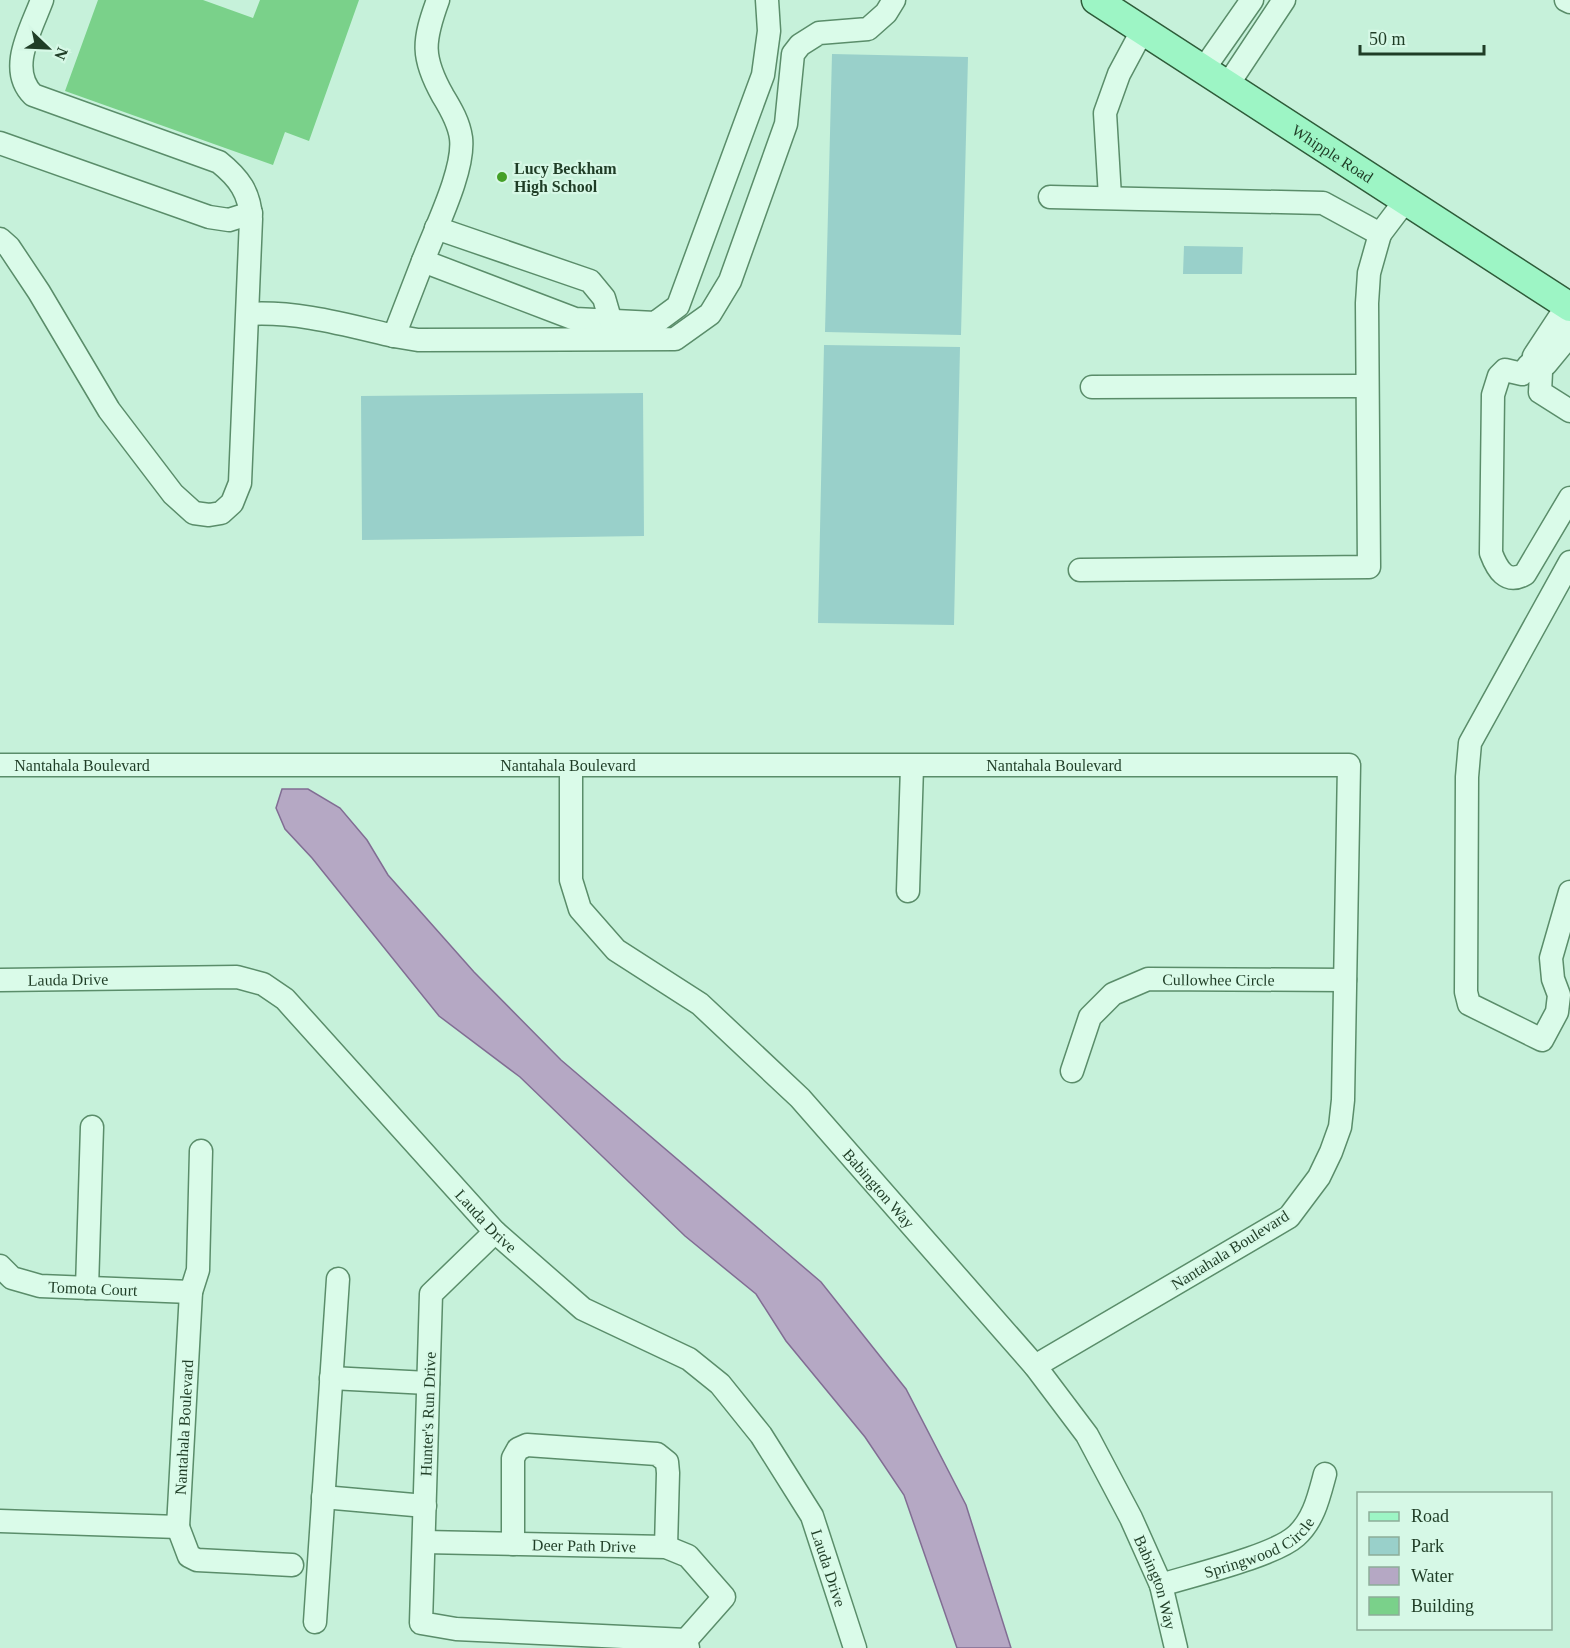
<svg xmlns="http://www.w3.org/2000/svg" width="1570" height="1648" font-family="'Times New Roman',serif">
	<style>
		.green { fill: #99d0ca }
		.water { fill: #b5a8c4; stroke: #816d93; stroke-width: 1.5 }
		.building { fill: #7ad18a }
		.lines { fill: none; stroke-linecap: round; stroke-linejoin: round }
		.minor-casing { stroke: #5a8d6a; stroke-width: 25 }
		.major-casing { stroke: #2e5b39; stroke-width: 31 }
		.minor { stroke: #dafbe9; stroke-width: 22 }
		.major { stroke: #9df5c5; stroke-width: 28 }
		.poi-dot { fill: #44a027; stroke: #d6f8e6; stroke-width: 2 }
		.labels { text-anchor: middle; dominant-baseline: central; stroke-width: 4.5; stroke-linejoin: round; paint-order: stroke }
		.street-label { font-size: 16px; fill: #1f3d26; stroke: #d6f8e6 }
		.poi-label { font-size: 16px; font-weight: bold; fill: #1f3d26; stroke: #d6f8e6; text-anchor: start }
	</style>
	<rect width="100%" height="100%" fill="#c6f1da"/>
	<path class="green" d="M832 54 968 57 961 335 825 332Z
		M1184 246 1243 247 1242 274H1183Z
		M824 345 960 347 954 625 818 623Z
		M643 393 644 536 362 540 361 396Z"/>
	<path class="water" d="M282 789H308L340 808 367 840 388 875 474 972 561 1060 821 1282 906 1389 966 1505 1011 1648H957L904 1495 865 1437 786 1341 756 1294 685 1236 520 1077 439 1016 312 858 285 829 276 808Z"/>
	<path class="building" d="M98 0H203L253 18 260 0H359L309 141 285 132 273 165 65 91Z"/>
	<g class="lines">
		<defs>
			<g id="minor">
				<path d="M438 0C423 41 421 57 443 96 451 109 459 123 461 138 465 170 435 229 423 261L575 319 655 323 678 306 763 75 769 31 767 0"/>
				<path d="M1566 0 1570 2"/>
				<path d="M1203 70 1252 0"/>
				<path d="M1227 86 1284 0"/>
				<path d="M0 143 209 217 229 220 251 213"/>
				<path d="M1050 197 1323 203 1380 234 1405 201"/>
				<path d="M1110 197 1105 113 1119 74 1142 31"/>
				<path d="M436 228 590 281 604 298 611 322"/>
				<path d="M0 239 9 247 39 292 109 410 173 494 194 513 209 515 221 513 232 503 240 483 251 219C250 193 239 178 219 162L33 95C7 69 31 30 42 0"/>
				<path d="M248 314C298 311 346 325 394 336L423 261"/>
				<path d="M1570 317 1559 318 1534 356 1537 363 1546 364 1570 335"/>
				<path d="M394 336 418 340 675 339 710 314 730 281 786 124 793 54 800 45 819 33 868 29 886 13 894 0"/>
				<path d="M1092 387 1366 386"/>
				<path d="M1570 411 1540 392 1541 372 1537 363 1529 365 1522 374 1505 370 1499 376 1493 395 1491 553C1497 569 1506 585 1525 574L1570 498"/>
				<path d="M1570 562 1470 743 1467 777 1466 992 1469 1004 1542 1040 1557 1012 1559 995 1553 979 1551 958 1570 892"/>
				<path d="M1080 570 1369 567 1367 303 1369 273 1380 234"/>
				<path id="s1" d="M0 765H1349L1343 1100 1340 1127 1331 1152 1319 1177 1289 1217 1035 1366"/>
				<path id="s2" d="M571 767V880L580 909 616 950 700 1004 800 1098 1035 1366 1087 1435 1131 1518 1161 1585 1176 1648"/>
				<path d="M908 891 912 767"/>
				<path id="s3" d="M0 980 237 977 263 984 285 999 495 1232 583 1309 689 1359 720 1384 761 1435 812 1516 855 1648"/>
				<path id="s4" d="M1072 1071 1090 1017 1113 994 1148 979 1345 980"/>
				<path d="M495 1232 431 1294 421 1623 456 1629 686 1640 688 1648"/>
				<path id="s5" d="M0 1266 12 1278 40 1286 191 1292"/>
				<path d="M87 1288 92 1127"/>
				<path d="M331 1378 428 1383"/>
				<path d="M323 1497 425 1506"/>
				<path id="s6" d="M0 1521 178 1527 191 1292 198 1270 201 1151"/>
				<path d="M178 1527 189 1556 197 1560 292 1565"/>
				<path id="s7" d="M424 1542 666 1547 688 1556 724 1597 686 1640"/>
				<path d="M513 1544V1458L518 1449 527 1445 657 1454 667 1462 668 1473 666 1547"/>
				<path id="s8" d="M1161 1585C1193 1575 1274 1556 1296 1536 1314 1520 1319 1496 1325 1474"/>
				<path d="M315 1622 338 1279"/>
			</g>
			<g id="major">
				<path id="s9" d="M1096 0 1570 307"/>
			</g>
		</defs>
		<use href="#minor" class="minor-casing"/>
		<use href="#major" class="major-casing"/>
		<use href="#minor" class="minor"/>
		<use href="#major" class="major"/>
	</g>
	<circle class="poi-dot" cx="502" cy="177" r="6"/>
	<g class="labels">
		<g class="street-label">
			<text stroke="none"><textPath href="#s9" startOffset="282">Whipple Road</textPath></text>
			<text stroke="none"><textPath href="#s1" startOffset="82">Nantahala Boulevard</textPath></text>
			<text stroke="none"><textPath href="#s1" startOffset="1054">Nantahala Boulevard</textPath></text>
			<text stroke="none"><textPath href="#s1" startOffset="568">Nantahala Boulevard</textPath></text>
			<text stroke="none"><textPath href="#s3" startOffset="68">Lauda Drive</textPath></text>
			<text stroke="none"><textPath href="#s4" startOffset="198">Cullowhee Circle</textPath></text>
			<text stroke="none"><textPath href="#s2" startOffset="555">Babington Way</textPath></text>
			<text stroke="none"><textPath href="#s3" startOffset="590">Lauda Drive</textPath></text>
			<text transform="translate(1230 1250) rotate(-32)">Nantahala Boulevard</text>
			<text stroke="none"><textPath href="#s5" startOffset="99">Tomota Court</textPath></text>
			<text transform="translate(428 1414) rotate(-88)">Hunter's Run Drive</text>
			<text stroke="none"><textPath href="#s6" startOffset="278">Nantahala Boulevard</textPath></text>
			<text stroke="none"><textPath href="#s8" startOffset="106">Springwood Circle</textPath></text>
			<text stroke="none"><textPath href="#s7" startOffset="160">Deer Path Drive</textPath></text>
			<text stroke="none"><textPath href="#s3" startOffset="1094">Lauda Drive</textPath></text>
			<text stroke="none"><textPath href="#s2" startOffset="1041">Babington Way</textPath></text>
		</g>
		<g class="poi-label">
			<text x="514" y="168">Lucy Beckham<tspan x="514" dy="18">High School</tspan></text>
		</g>
	</g>
	<rect x="1357" y="1492" width="195" height="138" fill="#d6f8e6" stroke="#8dad99" stroke-width="1.5"/>
	<rect x="1369" y="1512" width="30" height="9" fill="#9df5c5" stroke="#8dad99" stroke-width="1.5"/>
	<text x="1411" y="1522" font-size="18" fill="#1f3d26">Road</text>
	<rect x="1369" y="1537" width="30" height="18" fill="#99d0ca" stroke="#8dad99" stroke-width="1.5"/>
	<text x="1411" y="1552" font-size="18" fill="#1f3d26">Park</text>
	<rect x="1369" y="1567" width="30" height="18" fill="#b5a8c4" stroke="#8dad99" stroke-width="1.5"/>
	<text x="1411" y="1582" font-size="18" fill="#1f3d26">Water</text>
	<rect x="1369" y="1597" width="30" height="18" fill="#7ad18a" stroke="#8dad99" stroke-width="1.5"/>
	<text x="1411" y="1612" font-size="18" fill="#1f3d26">Building</text>
	<g transform="translate(48 48) rotate(113)" stroke="#d6f8e6" stroke-width="4.5" paint-order="stroke">
	<path d="M0-4.5L10 22L0 15L-10 22Z" fill="#1f3d26"/>
	<text y="-9" font-size="16" font-weight="bold" text-anchor="middle" fill="#1f3d26">N</text>
	</g>
	<path d="M1360 45v9h124v-9" fill="none" stroke="#1f3d26" stroke-width="3"/>
	<text x="1369" y="45" font-size="18" fill="#1f3d26" stroke="#d6f8e6" stroke-width="4.5" paint-order="stroke">50 m</text>
</svg>
